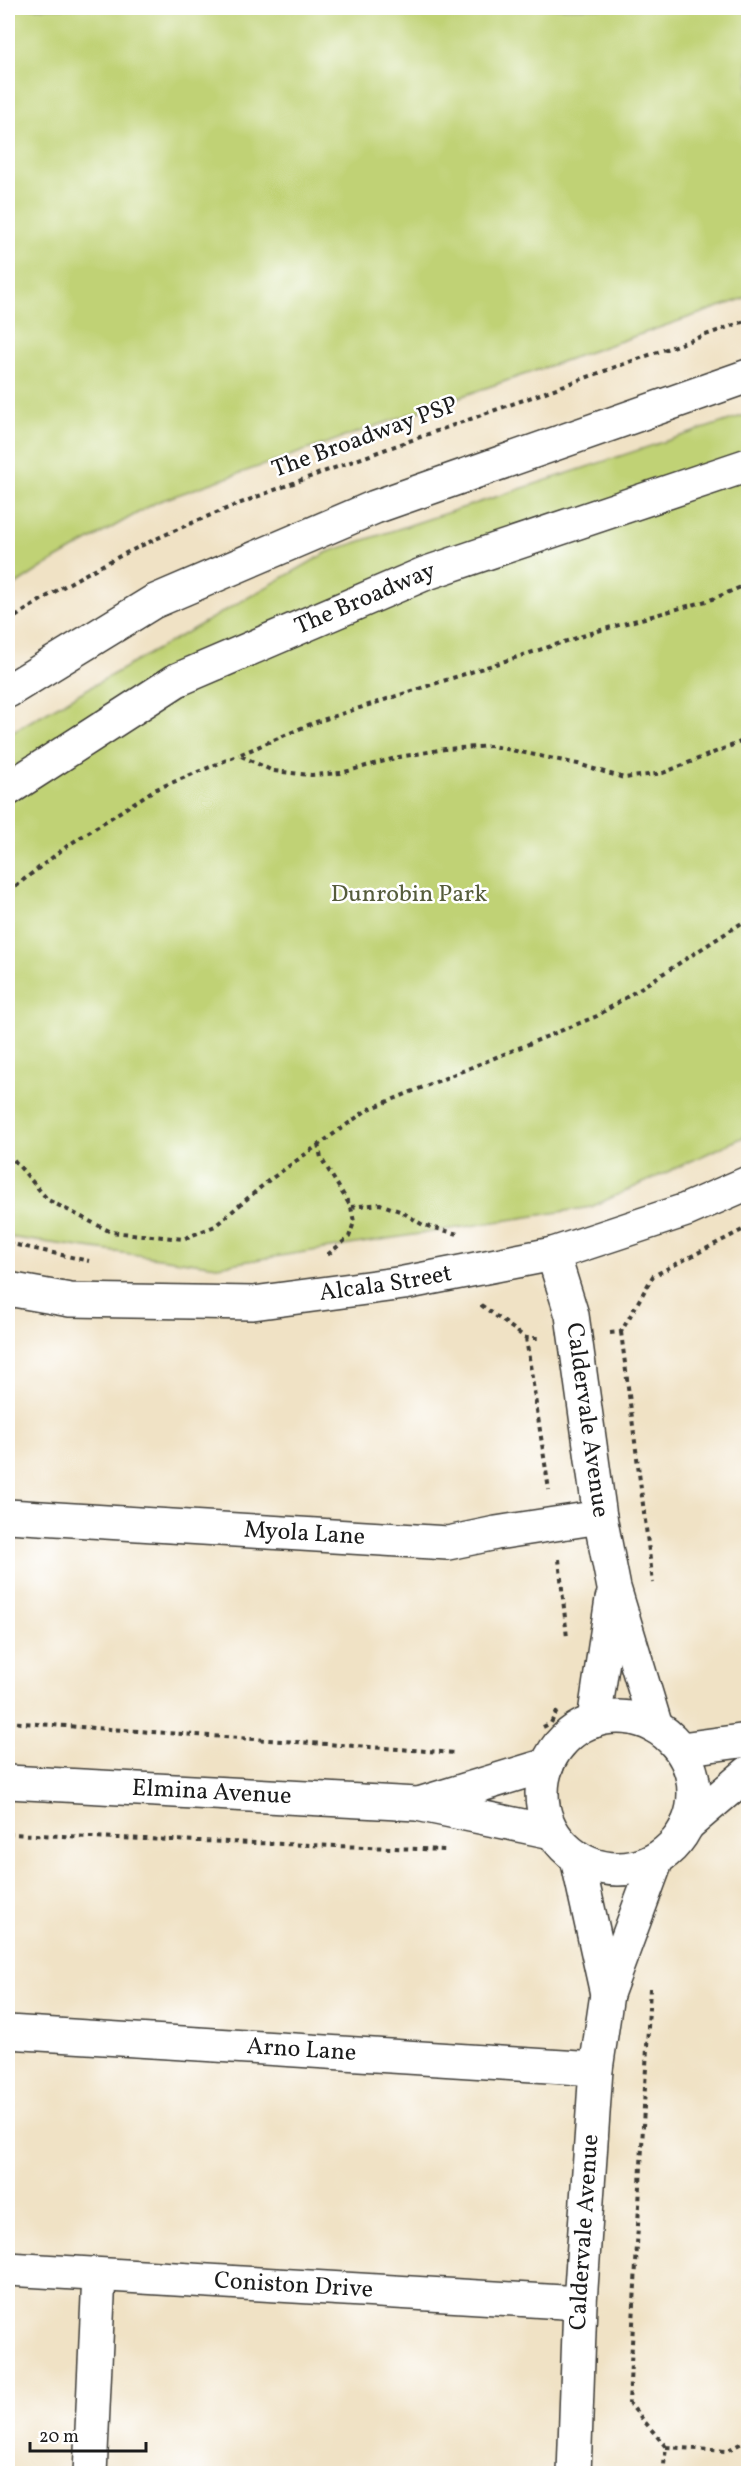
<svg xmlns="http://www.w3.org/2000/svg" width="756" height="2481" font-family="Vollkorn,serif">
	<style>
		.green { fill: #c0d275; stroke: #6e7748; stroke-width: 1.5 }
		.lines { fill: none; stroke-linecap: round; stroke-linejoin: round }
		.minor-casing { stroke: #3c3a35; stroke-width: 36 }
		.major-casing { stroke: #3c3a35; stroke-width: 36 }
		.path { stroke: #3c3a35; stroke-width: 4; stroke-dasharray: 4.5 4.5; stroke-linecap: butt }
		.minor { stroke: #fff; stroke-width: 33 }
		.major { stroke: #fff; stroke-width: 33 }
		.labels { text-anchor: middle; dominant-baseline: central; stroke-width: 5; stroke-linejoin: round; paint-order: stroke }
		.street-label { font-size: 24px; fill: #1c1c1c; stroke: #fff }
		.park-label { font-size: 24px; fill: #555c3b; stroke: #fff }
	</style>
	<rect width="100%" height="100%" fill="#fff"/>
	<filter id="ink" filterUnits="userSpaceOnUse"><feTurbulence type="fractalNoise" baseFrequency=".0167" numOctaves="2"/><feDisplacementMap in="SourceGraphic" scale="12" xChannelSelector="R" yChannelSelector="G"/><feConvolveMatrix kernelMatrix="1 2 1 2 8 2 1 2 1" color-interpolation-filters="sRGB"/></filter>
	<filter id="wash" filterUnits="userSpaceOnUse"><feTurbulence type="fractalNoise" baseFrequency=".008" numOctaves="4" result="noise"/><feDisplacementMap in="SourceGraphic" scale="24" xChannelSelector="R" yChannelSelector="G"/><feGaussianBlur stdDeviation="1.35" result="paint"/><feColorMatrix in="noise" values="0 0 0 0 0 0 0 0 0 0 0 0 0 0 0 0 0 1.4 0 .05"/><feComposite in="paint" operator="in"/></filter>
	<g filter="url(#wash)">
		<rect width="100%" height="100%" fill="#f0e2c5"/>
		<path class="green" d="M8 8H748V297L157 502 46 565 8 590Z
			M748 414V1135L591 1207 217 1266 8 1237V734L328 552Z"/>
	</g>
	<g filter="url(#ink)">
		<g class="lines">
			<defs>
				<g id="minor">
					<path id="s1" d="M553 1254 572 1315 600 1517 614 1588 656 1727"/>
					<path id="s2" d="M8 1289 70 1300 253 1303 404 1283 553 1254 686 1210 748 1183"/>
					<path id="s3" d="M8 1516 448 1543 496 1533 600 1517"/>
					<circle cx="618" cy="1793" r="76"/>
					<path d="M594 1721 612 1599"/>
					<path d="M681 1749 748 1740"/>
					<path id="s4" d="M8 1782 417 1804 552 1832"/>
					<path d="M422 1803 547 1765"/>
					<path d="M687 1825 748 1773"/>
					<path d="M577 1858 607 1994"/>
					<path id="s5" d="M8 2032 596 2069"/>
					<path id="s6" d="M8 2269 580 2303"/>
					<path d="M90 2474 99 2275"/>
					<path id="s7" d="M574 2474 580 2303 596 2069 607 1994 657 1859"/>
				</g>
				<g id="major">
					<path d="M8 691 153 602 375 507 748 376"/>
					<path id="s8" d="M8 789 177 680 424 574 748 465"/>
				</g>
			</defs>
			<use href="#minor" class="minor-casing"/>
			<use href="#major" class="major-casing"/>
			<path class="path" d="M748 584 710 600 601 630 313 723 239 755 273 771 311 775 341 773 399 757 445 749 492 746 578 764 624 778 663 773 748 739
				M8 622C121 543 252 498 381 451 504 407 626 363 748 320
				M8 892 67 846 154 790 239 755
				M318 1144 321 1158 351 1207 354 1222 349 1237 326 1256
				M8 1153 48 1200 111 1232 183 1239 215 1226 268 1181 367 1110 597 1016 748 919
				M351 1207 380 1204 402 1212 423 1225 458 1234
				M8 1243 89 1261
				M481 1305 526 1338H540
				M621 1332 653 1583
				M610 1333 621 1332 653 1276 748 1227
				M526 1338 549 1490
				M559 1559 567 1638
				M8 1722 456 1753
				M543 1727 551 1723 557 1711
				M8 1834 447 1850
				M650 1988 629 2403 666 2447 663 2474
				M666 2447 726 2451 748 2440"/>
			<use href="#minor" class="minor"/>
			<use href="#major" class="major"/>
		</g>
	</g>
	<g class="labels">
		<g class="street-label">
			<text transform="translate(365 438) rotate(-20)">The Broadway PSP</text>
			<text stroke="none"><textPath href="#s8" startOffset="406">The Broadway</textPath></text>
			<text stroke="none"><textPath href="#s2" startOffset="380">Alcala Street</textPath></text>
			<text stroke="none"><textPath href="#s1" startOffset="170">Caldervale Avenue</textPath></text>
			<text stroke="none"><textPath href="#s3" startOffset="297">Myola Lane</textPath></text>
			<text stroke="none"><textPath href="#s4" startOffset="204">Elmina Avenue</textPath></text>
			<text stroke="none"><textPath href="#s5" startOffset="294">Arno Lane</textPath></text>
			<text stroke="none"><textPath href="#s7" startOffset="242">Caldervale Avenue</textPath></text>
			<text stroke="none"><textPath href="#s6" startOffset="286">Coniston Drive</textPath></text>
		</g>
		<g class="park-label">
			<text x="409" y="895">Dunrobin Park</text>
		</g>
	</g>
	<rect width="756" height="2481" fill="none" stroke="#fff" stroke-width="30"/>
	<path d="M30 2442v9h116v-9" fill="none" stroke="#1c1c1c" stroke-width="3"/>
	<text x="39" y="2442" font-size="18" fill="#1c1c1c" stroke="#ffffff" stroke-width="4.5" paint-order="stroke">20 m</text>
</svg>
